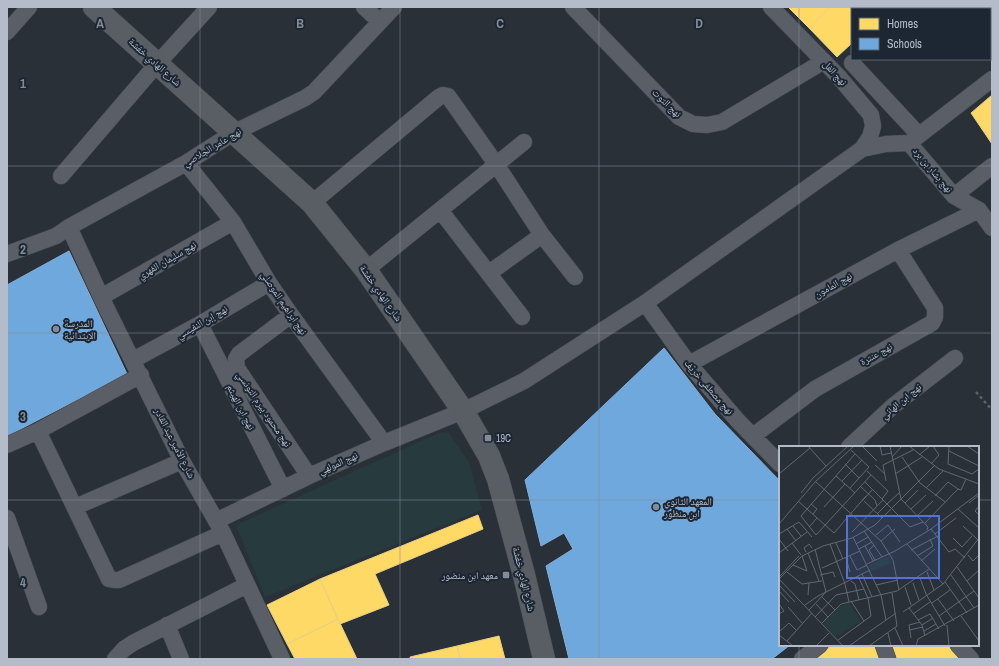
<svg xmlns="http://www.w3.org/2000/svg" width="999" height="666" font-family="'Archivo Narrow','Noto Naskh Arabic',sans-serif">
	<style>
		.park { fill: #273a3e }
		.homes { fill: #ffd966; stroke: #e8d084 }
		.schools { fill: #6fa8dc; stroke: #84aed6 }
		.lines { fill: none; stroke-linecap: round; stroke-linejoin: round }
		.street-casing { stroke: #484c53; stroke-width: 17 }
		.secondary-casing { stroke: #484c53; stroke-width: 23 }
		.path { stroke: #5d636a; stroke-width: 2.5; stroke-dasharray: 3 3; stroke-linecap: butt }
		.street { stroke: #5a5e66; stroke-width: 16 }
		.secondary { stroke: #595d64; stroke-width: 22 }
		.grid { fill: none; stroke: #848b96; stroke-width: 1; stroke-opacity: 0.55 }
		.poi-dot { fill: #848b96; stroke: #1d2633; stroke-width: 1.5 }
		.labels { text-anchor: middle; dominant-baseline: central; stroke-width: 4; stroke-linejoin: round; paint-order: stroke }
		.street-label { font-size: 10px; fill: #b4bcc9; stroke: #1d2633 }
		.poi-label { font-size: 10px; fill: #b4bcc9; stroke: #1d2633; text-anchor: start }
		.inset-road { fill: none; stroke: #616872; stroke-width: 1 }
		.view { fill: #5274d3; fill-opacity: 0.15; stroke: #5274d3; stroke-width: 2 }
		.inset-edge { fill: none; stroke: #b4bcc9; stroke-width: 2 }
		.grid-label { font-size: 13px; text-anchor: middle; font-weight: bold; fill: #848b96; stroke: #1d2633; stroke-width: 4; stroke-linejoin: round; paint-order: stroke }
	</style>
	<rect width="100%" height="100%" fill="#2a3038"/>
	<path class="park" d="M441 432 449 433 469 462 482 510 265 597 236 525Z"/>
	<path class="homes" d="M788 7H830L809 28Z
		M830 7H864L866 9H852V43L837 57 809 28Z
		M864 7H889L887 9H866Z
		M992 95V144L971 113Z
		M478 515 483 529 375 574 389 605 340 624 320 579Z
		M320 579 338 619 287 644 267 605Z
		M338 619 357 659H295L287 644Z
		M499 636 505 659H460L457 646Z
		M832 645H877L882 659H814Z
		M891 645H949L962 659H896Z
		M457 646 460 659H410V657Z"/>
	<path class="schools" d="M69 251 127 374 7 436V285Z
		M664 348 715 414 780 481V645H790L772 659H569L546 566 573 549 564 533 541 546 525 480Z"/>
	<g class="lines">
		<defs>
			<path id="street" d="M364 7 380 22
				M573 7 679 117 693 124 707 125 722 122 824 61
				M771 7 839 77 871 115 873 126 870 137 862 149
				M908 9 910 7
				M7 32 29 7
				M852 63 919 135
				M909 143 954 196 979 210 992 228
				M186 163 233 222 269 283 291 315 384 443
				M61 176 157 64 209 7
				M954 196 992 166
				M312 203 439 97 443 95 448 96 496 164 542 235 575 277
				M440 210 522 317
				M69 227 101 297 182 461 223 533 282 659
				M7 254 56 236 69 227 186 163 233 133 305 98 314 92 394 7
				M366 270 524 142
				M489 273 542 235
				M101 297 233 222
				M645 303 689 364 738 421 780 464
				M291 315 239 354 236 359 237 368 309 476
				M200 324 283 489
				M133 360 200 324 269 283
				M689 364 898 250 979 210
				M38 431 109 579 114 580H119L223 533
				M753 436 815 389 932 323 935 317V308L898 250
				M7 445 38 431 141 375
				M849 447 893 406 955 358
				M75 507 182 461
				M7 518 39 607
				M216 521 309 476 384 443 463 411 524 381 645 303 862 149 886 144 909 143 992 79
				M167 625 181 659
				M883 645 888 659
				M958 645 971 659
				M115 659 124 649 133 643 247 585
				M802 659 820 645"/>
			<path id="secondary" d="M94 7 312 203 366 270 463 411 489 456 498 479 524 575 544 659"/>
		</defs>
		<use href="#street" class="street-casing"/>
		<use href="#secondary" class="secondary-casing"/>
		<path class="path" d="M976 392 992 410"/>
		<use href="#street" class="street"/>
		<use href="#secondary" class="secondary"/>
	</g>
	<path class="grid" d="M200 7V659M400 7V659M599 7V659M799 7V447M7 166H992M7 333H992M7 500H780M978 500H992M799 645V659"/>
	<g class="poi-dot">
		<circle cx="56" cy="329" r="4"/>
		<rect x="484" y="434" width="8" height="8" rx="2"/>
		<circle cx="656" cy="507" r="4"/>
		<rect x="502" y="571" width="8" height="8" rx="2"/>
	</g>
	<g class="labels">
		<g class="street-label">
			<text transform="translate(155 62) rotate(42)">شارع الهادي خفشة</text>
			<text transform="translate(835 73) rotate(48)">نهج الفل</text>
			<text transform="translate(667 103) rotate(44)">نهج التوت</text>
			<text transform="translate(212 147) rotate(-31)">نهج عامر الجلاصي</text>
			<text transform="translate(933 170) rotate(50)">نهج بشار بن برد</text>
			<text transform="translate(167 260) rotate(-30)">نهج سليمان الفهري</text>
			<text transform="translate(833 285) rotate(-29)">نهج المامون</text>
			<text transform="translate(381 293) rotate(55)">شارع الهادي خفشة</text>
			<text transform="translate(284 303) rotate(56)">نهج ابراهيم الموصلي</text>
			<text transform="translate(202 322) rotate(-30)">نهج إبن النفيسي</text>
			<text transform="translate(876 354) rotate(-29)">نهج عنترة</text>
			<text transform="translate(709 387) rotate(49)">نهج مصطفى خريّف</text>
			<text transform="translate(901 401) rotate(-40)">نهج ابن الهاني</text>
			<text transform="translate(241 407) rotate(63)">نهج ابن الهيثم</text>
			<text transform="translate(264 409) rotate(56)">نهج محمود بيرم التونسي</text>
			<text transform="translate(175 443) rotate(63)">شارع الأمير عبد القادر</text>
			<text transform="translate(338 463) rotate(-24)">نهج المولهي</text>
			<text transform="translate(524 579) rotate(76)">شارع الهادي خفشة</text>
		</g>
		<g class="poi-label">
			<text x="64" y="323">المدرسة<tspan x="64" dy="12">الإبتدائية</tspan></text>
			<text x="496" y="438">19C</text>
			<text x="664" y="501">المعهد الثانوي<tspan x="664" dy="12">ابن منظور</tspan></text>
			<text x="498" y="575" text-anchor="end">معهد ابن منضور</text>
		</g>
	</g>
	<g transform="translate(779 446)">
		<rect width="200" height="200" fill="#2a3038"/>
		<path d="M70 157 82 175 57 191 45 179V176L61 160Z" fill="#273a3e"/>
		<path d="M109 110 112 117 92 125 90 119Z" fill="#273a3e"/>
		<path class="inset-road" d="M29 0 47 20M83 0 98 15M101 0 103 9 112 7M111 0 122 53 149 81 148 84M130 0 160 23 200 38M188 0 200 8M170 5 200 20M76 8 22 70 37 89 92 29M140 9 151 0M113 11 123 0M123 11 141 37 166 56M66 18 80 32M152 18 160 9 154 0M169 18 193 28 200 23M169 18 170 0M96 19 106 28M88 25 109 45 103 53M0 28 31 2M116 28 143 11M57 30 76 47M63 35 83 14M107 35 104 19 134 4M37 36 102 95 114 114 120 144M86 36 131 81 144 76M81 40 96 54 98 60M71 42 90 21 72 4M147 42 164 25M22 47 34 32 69 0M156 50 169 36 179 43M19 55 55 87 87 50M83 55 93 44M85 55 103 72M126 57 139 44M190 57 200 49M32 58 38 63 34 68M108 58 120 47M200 60 196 65 200 69M45 61 66 38M132 63 147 49M179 63 200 82M98 68 108 58M138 70 154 55M146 77 179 43 182 44 187 33M0 78 37 35 75 0M14 80 22 90M184 80 199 94M30 81 38 72M8 83 17 95M152 83 170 106 176 103 186 112M85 85 103 111M73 86 104 54M0 88 20 76 33 91M156 88 177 72M97 89 109 79 121 96M74 91 102 149 107 174M174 92 183 101 193 90M0 93 9 105M102 95 116 83M13 97 22 109M57 97 64 113M51 98 66 138 70 156M77 98 89 91M128 98 164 138M95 99 90 104 96 114M86 100 94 115M80 103 93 96M132 104 159 90M27 106 25 102 30 98 33 102M0 107 28 86M29 107 40 135M189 109 194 115 200 109M71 110 78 124 88 119M138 110 154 100 151 93M67 112 71 126M142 115 156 103M88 118 116 105 152 83 200 47M14 119 28 125 23 110M178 121 200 152M43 122 81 105M8 126 23 138 43 135M148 126 155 144M83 128 93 151M41 129 54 126 56 131M172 129 195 162M79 130 89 152M0 131 20 110M141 132 147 148 166 180M0 133 23 110 44 100 73 92 96 79 155 20M0 133 64 200M72 135 76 138 80 154M188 135 200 124M166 136 188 167M134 137 140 154M0 139 16 156M97 139 119 134M126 141 132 159M0 145 10 156M29 149 30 137M43 151 56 164M159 153 175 175M72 155 85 175M153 157 171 144M0 158 5 165 0 168M37 158 49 171M26 159 39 150 91 124M9 161 23 177M130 162 143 179 146 190M30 164 47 146 36 103M124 166 164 138 200 92M134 168 151 156M160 170 195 145M182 170 200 195M36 171 57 149 85 143M139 174 151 168 160 183M42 178 62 158 118 145 150 123M143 179 154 172M168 179 170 200M116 182 124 200M130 184 144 181M145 185 157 178M0 186 10 177 17 184M109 187 112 200M0 189 14 200M132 192 130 179 141 176M59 194 92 170 89 152M8 195 33 167M37 200 50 187M70 200 117 167M90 200 118 180 113 147M137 200 139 193 200 159"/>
		<path class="view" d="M68 70H160V132H68Z"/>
		<rect width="200" height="200" class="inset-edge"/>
	</g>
	<g class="grid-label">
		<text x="100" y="28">A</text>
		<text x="300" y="28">B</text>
		<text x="500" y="28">C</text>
		<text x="699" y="28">D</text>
		<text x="23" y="88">1</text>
		<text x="23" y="254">2</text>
		<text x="23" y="421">3</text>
		<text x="23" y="587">4</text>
	</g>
	<rect width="999" height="666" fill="none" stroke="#b4bcc9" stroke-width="16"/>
	<rect x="851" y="8" width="140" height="52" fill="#1d2633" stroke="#59626f"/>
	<rect x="859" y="18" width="20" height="12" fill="#ffd966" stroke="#59626f"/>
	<text x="887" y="28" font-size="12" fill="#b4bcc9">Homes</text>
	<rect x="859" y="38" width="20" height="12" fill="#6fa8dc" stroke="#59626f"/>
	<text x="887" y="48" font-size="12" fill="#b4bcc9">Schools</text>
</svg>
